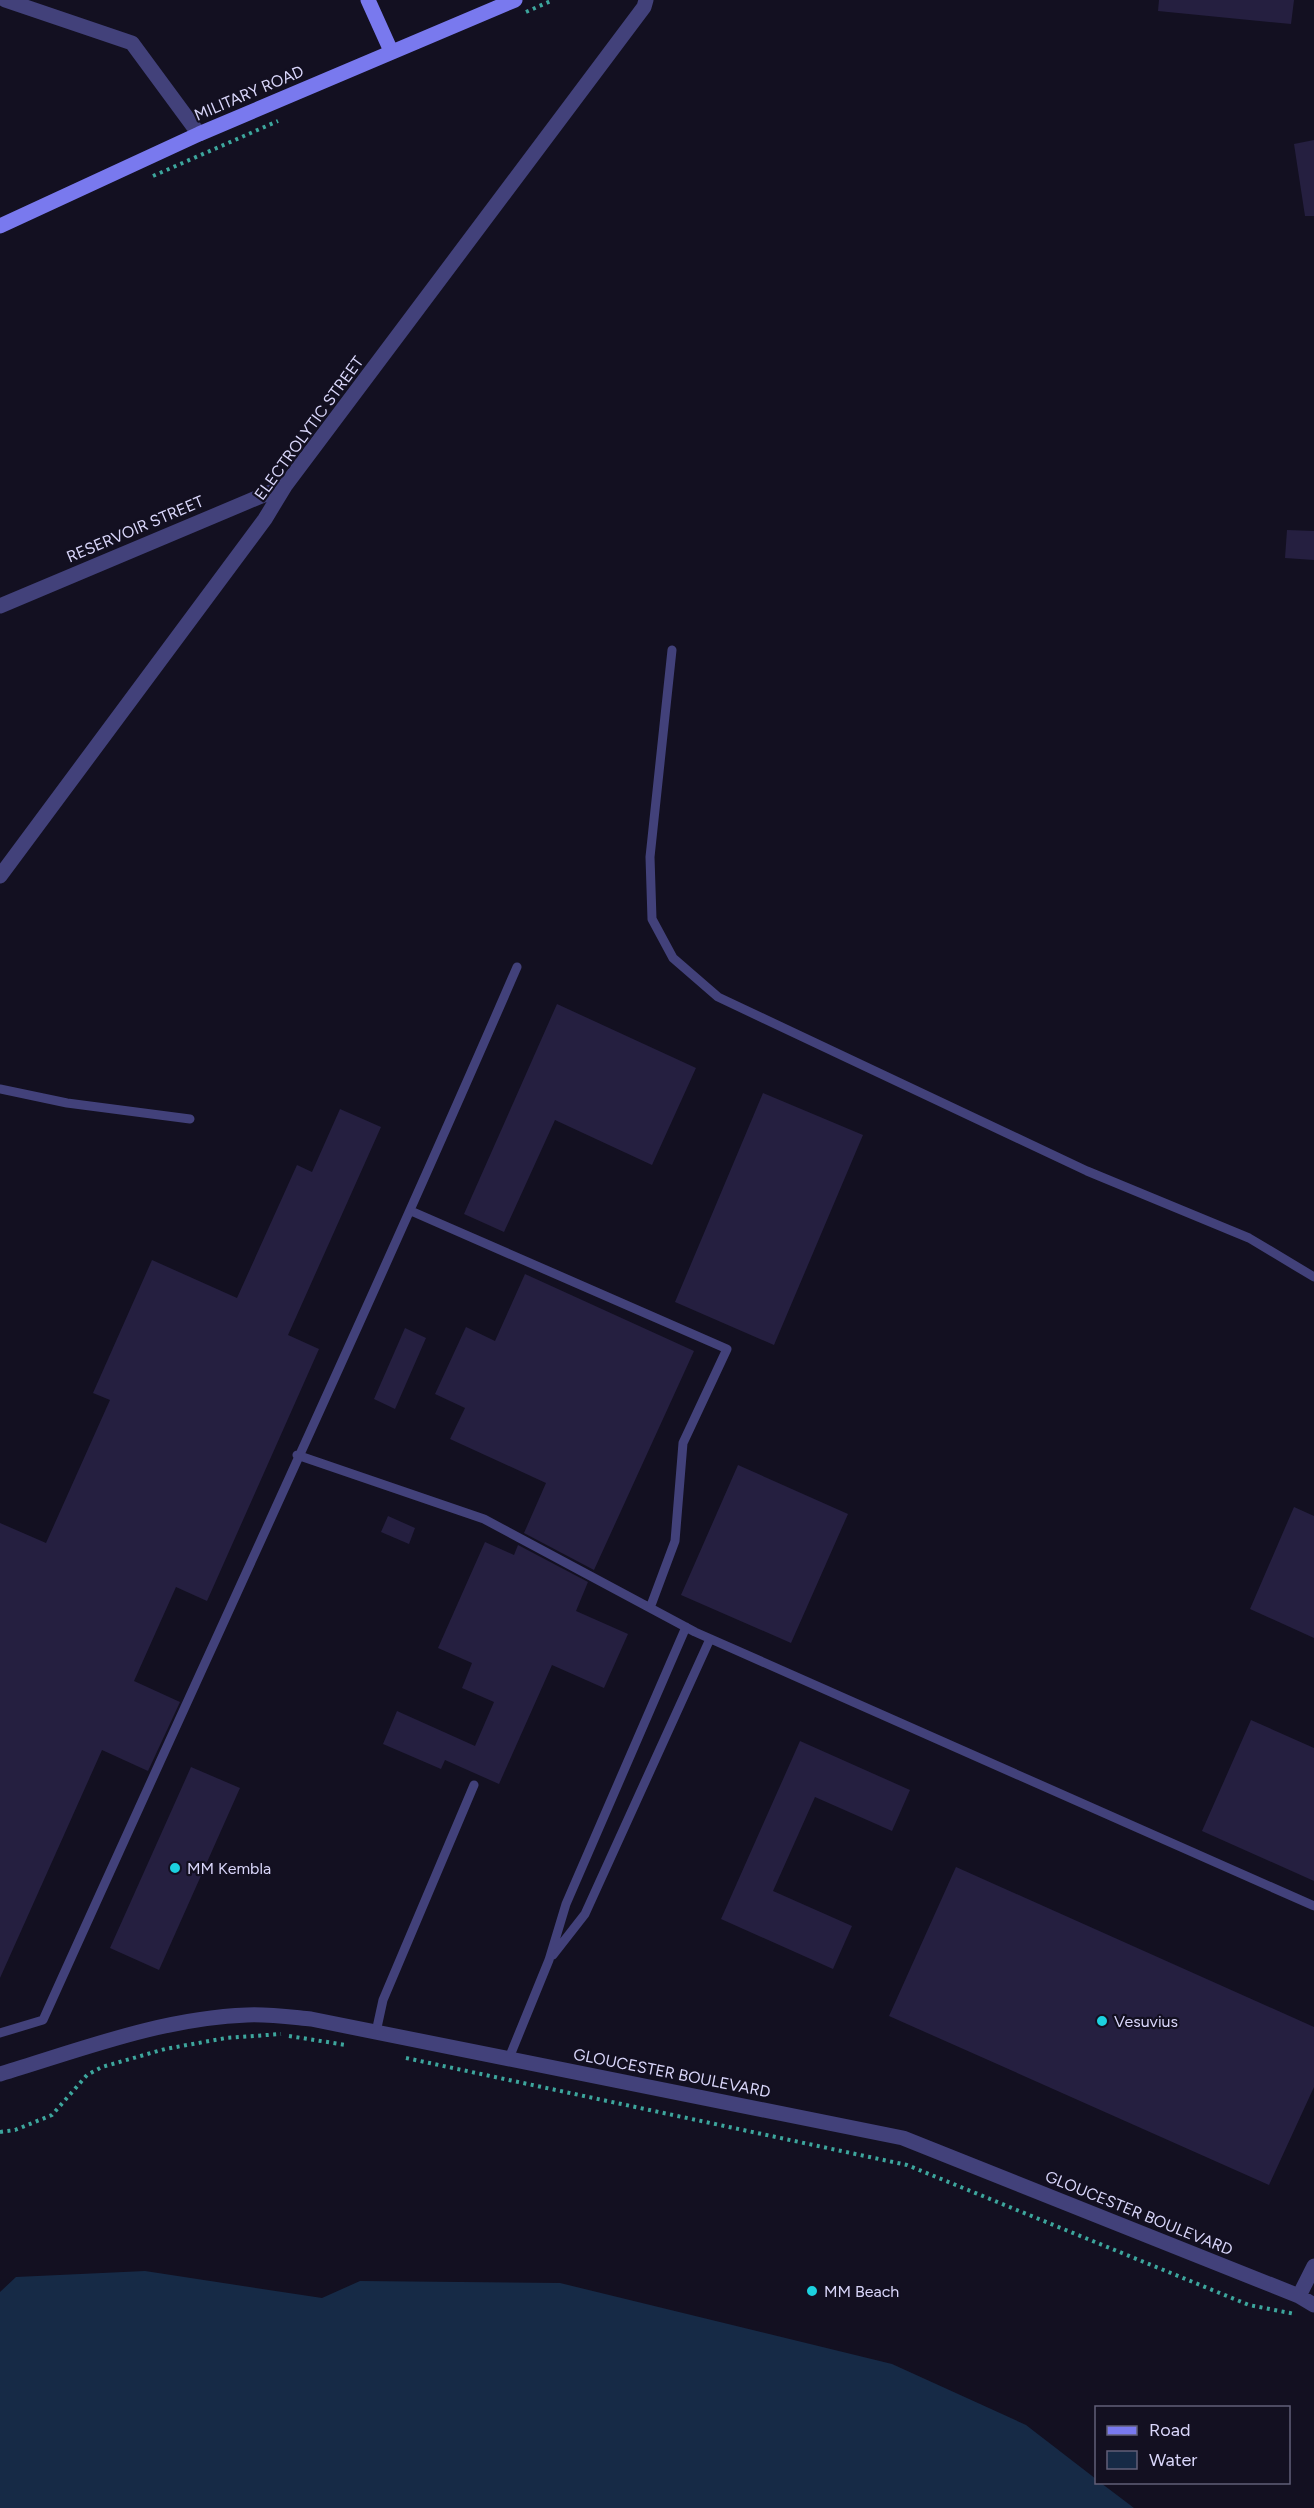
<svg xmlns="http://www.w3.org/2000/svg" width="1314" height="2508" font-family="Figtree,sans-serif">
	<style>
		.water { fill: #162a46 }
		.building { fill: #251f40 }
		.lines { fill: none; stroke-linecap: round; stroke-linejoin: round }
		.path { stroke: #3da69d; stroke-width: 4; stroke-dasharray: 3 4.5; stroke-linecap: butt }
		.service { stroke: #42417a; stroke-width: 9 }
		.minor { stroke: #42417a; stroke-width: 15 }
		.secondary { stroke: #7979ee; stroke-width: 15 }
		.poi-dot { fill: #1cd1df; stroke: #131021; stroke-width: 2 }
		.labels { text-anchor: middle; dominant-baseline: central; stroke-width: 4.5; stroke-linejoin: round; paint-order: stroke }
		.street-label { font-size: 16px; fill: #d9d6fa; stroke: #131021 }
		.poi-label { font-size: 16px; fill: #d9d6fa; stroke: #131021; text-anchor: start }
	</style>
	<rect width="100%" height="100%" fill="#131021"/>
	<path class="water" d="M145 2271 322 2298 360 2281 560 2283 892 2364 1026 2425 1096 2479V2482L1101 2483 1134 2508H0V2292L16 2277Z"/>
	<path class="building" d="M1159 0H1294L1291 24 1158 11Z
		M1314 140V216H1305L1294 144Z
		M1287 530 1314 531V560L1285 558Z
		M557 1004 696 1068 652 1165 555 1120 504 1232 464 1214Z
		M763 1093 863 1135 774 1345 675 1302Z
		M340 1109 381 1127 288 1335 319 1349 207 1601 176 1587 134 1681 180 1702 148 1771 102 1750 0 1978V1523L46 1543 110 1400 93 1393 152 1260 237 1298 297 1165 312 1172Z
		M525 1274 694 1351 594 1570 524 1533 546 1483 450 1439 465 1408 435 1394 466 1327 495 1341Z
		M405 1328 426 1338 395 1409 374 1399Z
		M738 1465 848 1514 791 1643 681 1595Z
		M1294 1507 1314 1516V1638L1250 1609Z
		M388 1516 415 1528 409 1544 381 1532Z
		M485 1542 514 1555 518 1545 588 1582 576 1611 628 1634 604 1688 552 1665 499 1784 445 1760 441 1769 383 1744 397 1711 475 1746 494 1702 462 1688 472 1663 438 1648Z
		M1251 1720 1314 1748V1881L1202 1831Z
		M800 1741 910 1790 892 1831 815 1797 773 1891 852 1926 833 1969 721 1919Z
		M191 1767 240 1788 159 1970 110 1948Z
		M956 1867 1314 2027V2087L1269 2185 889 2016Z"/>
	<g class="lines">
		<path class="path" d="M526 12 553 0
			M153 176 278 121
			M289 2036 346 2045
			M406 2058 907 2165 1249 2305 1295 2314
			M0 2132 15 2130 52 2115 87 2075 102 2067 165 2049 226 2038 281 2034"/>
		<path class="service" d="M672 650 650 857 652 919 673 958 718 997 1087 1171 1249 1238 1314 1277
			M0 1089 67 1103 190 1119
			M411 1211 727 1349 683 1443 675 1541 650 1608
			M297 1455 484 1519 695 1632 1314 1906
			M553 1955 585 1914 710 1639
			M376 2032 383 2000 474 1785
			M0 2033 43 2020C201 1669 364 1320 517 967
			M509 2058 549 1960 566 1904 686 1627"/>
		<path class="minor" d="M5 0 132 43 199 134
			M0 606 285 486
			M0 876 265 519 285 486 644 7 646 0
			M0 2074C80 2050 162 2018 247 2015 268 2014 290 2017 311 2019L903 2138 1299 2296 1314 2305
			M1299 2296 1314 2266"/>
		<path class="secondary" d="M368 0 391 51
			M0 226 199 134 515 0"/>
	</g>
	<g class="poi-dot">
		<circle cx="175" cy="1868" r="6"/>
		<circle cx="1102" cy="2021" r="6"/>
		<circle cx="812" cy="2291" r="6"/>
	</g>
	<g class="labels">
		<g class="street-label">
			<text transform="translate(249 93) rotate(-23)">MILITARY ROAD</text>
			<text transform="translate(309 428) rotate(-54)">ELECTROLYTIC STREET</text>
			<text transform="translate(135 529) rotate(-23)">RESERVOIR STREET</text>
			<text transform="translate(672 2073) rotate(11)">GLOUCESTER BOULEVARD</text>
			<text transform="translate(1139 2213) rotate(22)">GLOUCESTER BOULEVARD</text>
		</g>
		<g class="poi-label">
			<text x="187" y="1868">MM Kembla</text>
			<text x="1114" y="2021">Vesuvius</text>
			<text x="824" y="2291">MM Beach</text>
		</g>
	</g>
	<rect x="1095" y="2406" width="195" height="78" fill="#131021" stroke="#625f78" stroke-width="1.5"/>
	<rect x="1107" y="2426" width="30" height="9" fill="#7979ee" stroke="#625f78" stroke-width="1.5"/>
	<text x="1149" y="2436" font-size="18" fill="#d9d6fa">Road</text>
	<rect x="1107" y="2451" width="30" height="18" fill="#162a46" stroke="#625f78" stroke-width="1.5"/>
	<text x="1149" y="2466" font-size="18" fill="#d9d6fa">Water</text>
</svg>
